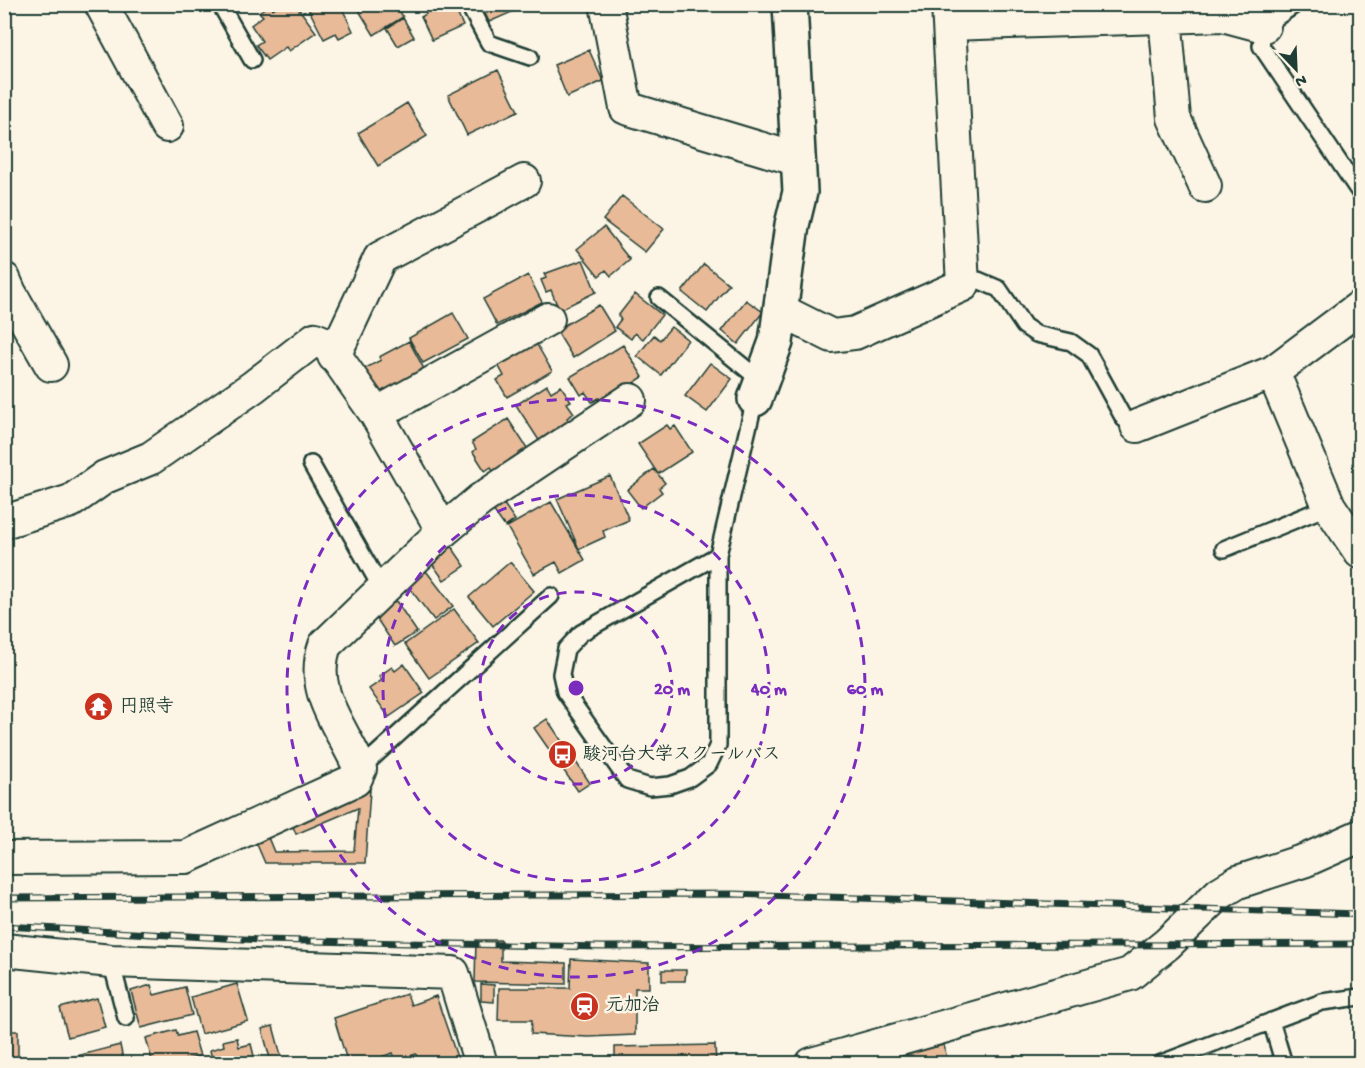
<svg xmlns="http://www.w3.org/2000/svg" width="1365" height="1068" font-family="'Gochi Hand','Klee One',sans-serif">
	<style>
		.building { fill: #e8ba98; stroke: #1f3d34; stroke-width: 1.5 }
		.lines { fill: none; stroke-linecap: round; stroke-linejoin: round }
		.service-casing { stroke: #1f3d34; stroke-width: 20 }
		.minor-casing { stroke: #1f3d34; stroke-width: 36 }
		.tertiary-casing { stroke: #1f3d34; stroke-width: 38 }
		.service { stroke: #fcf5e5; stroke-width: 15 }
		.minor { stroke: #fcf5e5; stroke-width: 32 }
		.tertiary { stroke: #fcf5e5; stroke-width: 33 }
		.rail-casing { stroke: #1f3d34; stroke-width: 7 }
		.rail { stroke: #fcf5e5; stroke-width: 4.5; stroke-dasharray: 14; stroke-linecap: butt }
		.ring { fill: none; stroke: #7b2cbf; stroke-width: 3; stroke-dasharray: 10 8 }
		.labels { text-anchor: middle; dominant-baseline: central; stroke-width: 5; stroke-linejoin: round; paint-order: stroke }
		.poi-label { font-size: 18px; font-weight: bold; fill: #1f3d34; stroke: #fcf5e5; text-anchor: start }
		.centre { fill: #7b2cbf; stroke: #fcf5e5; stroke-width: 3 }
		.ring-label { font-size: 18px; text-anchor: middle; font-weight: bold; fill: #7b2cbf; stroke: #fcf5e5; stroke-width: 5; stroke-linejoin: round; paint-order: stroke }
	</style>
	<rect width="100%" height="100%" fill="#fcf5e5"/>
	<filter id="ink" filterUnits="userSpaceOnUse"><feTurbulence type="fractalNoise" baseFrequency=".0167" numOctaves="2"/><feDisplacementMap in="SourceGraphic" scale="12" xChannelSelector="R" yChannelSelector="G"/><feConvolveMatrix kernelMatrix="1 2 1 2 8 2 1 2 1" color-interpolation-filters="sRGB"/></filter>
	<g filter="url(#ink)">
		<path class="building" d="M270 4 273 9 280 4H289L292 8 296 5 316 32 289 51 286 47 267 60 256 45 262 41 251 25 263 16 259 12Z
			M340 4 353 31 339 38 336 33 324 39 307 6Z
			M355 4H408L399 10 403 17 374 35Z
			M429 4H453L463 26 432 40 421 17 426 14 423 8Z
			M481 4H530L489 22Z
			M403 18 414 37 398 46 387 28Z
			M589 50 603 81 567 97 554 65Z
			M498 70 518 111 467 135 448 95Z
			M407 103 427 136 378 166 358 133Z
			M622 196 664 229 645 252 603 220Z
			M604 227 630 260 611 276 606 270 599 276 577 249Z
			M583 260 596 292 559 310 551 290 546 292 541 280 546 278 544 274Z
			M704 264 729 284 707 312 682 292Z
			M528 275 542 302 497 325 483 299Z
			M635 294 662 315 643 339 635 333 631 339 615 327 621 319 618 316Z
			M746 300 763 312 738 344 722 331Z
			M599 305 615 331 573 358 556 330Z
			M453 313 468 339 423 363 409 338Z
			M671 327 688 340 661 375 637 356 654 335 660 340Z
			M409 341 424 369 376 395 362 370 381 360 379 357Z
			M536 343 552 371 507 397 497 380 504 376 496 361Z
			M623 345 643 377 610 398 601 401 599 398 592 402 585 392 581 395 570 377Z
			M710 363 732 379 707 412 685 396Z
			M547 385 551 392 561 386 571 401 567 403 574 413 567 418 572 426 542 445 516 405Z
			M508 419 529 451 494 473 491 467 485 471 473 452 476 449 472 442Z
			M667 425 670 429 675 426 692 452 658 474 638 444Z
			M654 469 665 483 659 488 662 492 641 508 627 490Z
			M610 476 629 520 603 531 605 537 579 549 557 499Z
			M501 500 515 520 505 527 491 507Z
			M551 502 585 560 562 573 556 562 534 574 507 527Z
			M451 546 465 566 444 580 430 561Z
			M510 562 534 591 493 626 469 597Z
			M423 567 453 606 434 620 404 581Z
			M394 598 417 632 395 646 372 612Z
			M454 609 479 643 429 678 405 644Z
			M404 664 424 693 389 717 369 689 382 680 379 676 392 667 395 671Z
			M547 719 590 783 578 791 534 728Z
			M370 790 365 863H265L255 840 267 835 274 852 354 851 358 808 296 834 292 824Z
			M476 940H501V961L566 963V984L475 982Z
			M571 959 649 963V988H635V1035L588 1037 531 1034 532 1020H498L499 988H570Z
			M662 970H686L685 981H662Z
			M237 984 248 1021 201 1034 191 997Z
			M481 984 494 985V1002L481 1001Z
			M151 985 154 995 185 987 192 1015 141 1028 131 991Z
			M407 994 411 1005 436 996 457 1057 438 1064H420L416 1054 396 1061 393 1053 360 1064H348L334 1018Z
			M97 998 105 1027 68 1037 60 1008Z
			M273 1026 282 1059 271 1062 262 1029Z
			M176 1030 178 1036 193 1032 200 1056 172 1064H153L146 1038Z
			M4 1031H18V1062H4Z
			M237 1038 239 1047 251 1044 256 1064H213L210 1050 224 1046 223 1041Z
			M120 1045 124 1064H66L65 1059Z
			M715 1045 716 1064H615V1047Z
			M944 1045 948 1064H894L892 1056Z"/>
		<g class="lines">
			<defs>
				<path id="service" d="M220 4 252 60
					M468 4 489 43 530 57
					M1296 4 1264 26 1261 46 1360 193
					M963 285 978 280 999 289 1024 326 1036 334 1071 342 1089 355 1124 419 1137 426
					M659 298 760 380
					M311 464 383 591
					M1224 549 1329 506
					M718 555 581 633 566 649 561 674 565 692 627 780 650 787 670 785 690 778 709 764 718 745V555L755 399
					M360 769 551 596
					M111 961 126 1018
					M1271 1021 1284 1064
					M1159 1064 1322 1002 1360 997"/>
				<path id="minor" d="M101 4 167 126
					M606 4 626 108 799 160
					M948 4 949 24 1223 15 1264 26
					M1165 16 1174 118 1205 186
					M4 279 10 293 51 365
					M780 310 832 336 855 333 963 285 949 24
					M334 356 380 258 524 181
					M1273 372 1329 506 1360 552
					M1137 426 1273 372 1360 307
					M4 522 71 501 105 477 151 458 253 387 315 339 327 344 376 414
					M443 531 376 414 548 319
					M4 858 186 857 355 780 360 769C343 728 308 692 325 645L443 531 480 500 630 400
					M4 950 111 961 453 973 481 1064
					M812 1064 1130 974 1167 944 1220 893 1238 882 1306 860 1360 836"/>
				<path id="tertiary" d="M755 399 776 342 792 225 800 192 790 4
					M851 1054 854 1064"/>
			</defs>
			<use href="#service" class="service-casing"/>
			<use href="#minor" class="minor-casing"/>
			<use href="#tertiary" class="tertiary-casing"/>
			<use href="#service" class="service"/>
			<use href="#minor" class="minor"/>
			<use href="#tertiary" class="tertiary"/>
			<defs>
				<path id="rail" d="M4 898 732 894 1360 914
					M4 926 261 940 603 947 1360 944"/>
			</defs>
			<use href="#rail" class="rail-casing"/>
			<use href="#rail" class="rail"/>
		</g>
	</g>
	<g class="ring">
		<circle cx="576" cy="688" r="96"/>
		<circle cx="576" cy="688" r="193"/>
		<circle cx="576" cy="688" r="289"/>
	</g>
	<defs>
		<symbol id="temple-disc" viewBox="-11 -11 22 22"><circle r="9.5" fill="#c8321e" stroke="#fcf5e5"/><path d="M0-6L5-2H3V0L6.5 2.5H4V6H1.5V3h-3V6H-4V2.5H-6.5L-3 0V-2H-5Z" fill="#fff"/></symbol>
		<symbol id="bus-disc" viewBox="-11 -11 22 22"><circle r="9.5" fill="#c8321e" stroke="#fcf5e5"/><path d="M-5-6H5V4H4V6H2V4H-2V6H-4V4H-5ZM-3.5-4V0h7V-4ZM-3.5 1.2v1.5H-2V1.2ZM2 1.2v1.5H3.5V1.2Z" fill="#fff"/></symbol>
		<symbol id="station-disc" viewBox="-11 -11 22 22"><circle r="9.5" fill="#c8321e" stroke="#fcf5e5"/><path d="M-3-6H3Q5-6 5-4V2Q5 4 3 4L4.5 6H3L1.5 4h-3L-3 6H-4.5L-3 4Q-5 4-5 2V-4Q-5-6-3-6ZM-3.5-4v3h7v-3ZM-3.5 1v1.5H-2V1ZM2 1v1.5H3.5V1Z" fill="#fff"/></symbol>
	</defs>
	<g fill-rule="evenodd">
		<use href="#temple-disc" x="82" y="690" width="33" height="33"/>
		<use href="#bus-disc" x="546" y="738" width="33" height="33"/>
		<use href="#station-disc" x="568" y="990" width="33" height="33"/>
	</g>
	<g class="labels">
		<g class="poi-label">
			<text x="120" y="707">円照寺</text>
			<text x="583" y="755">駿河台大学スクールバス</text>
			<text x="606" y="1006">元加治</text>
		</g>
	</g>
	<circle cx="576" cy="688" r="9" class="centre"/>
	<g class="ring-label">
		<text x="672" y="694">20 m</text>
		<text x="769" y="694">40 m</text>
		<text x="865" y="694">60 m</text>
	</g>
	<rect width="1365" height="1068" fill="none" stroke="#fcf5e5" stroke-width="24"/>
	<rect x="12" y="12" width="1341" height="1044" fill="none" stroke="#1f3d34" stroke-width="2" filter="url(#ink)"/>
	<g transform="translate(1296 69) rotate(157)" stroke="#fcf5e5" stroke-width="4.5" paint-order="stroke">
	<path d="M0-4.5L10 22L0 15L-10 22Z" fill="#1f3d34"/>
	<text y="-9" font-size="16" font-weight="bold" text-anchor="middle" fill="#1f3d34">N</text>
	</g>
</svg>
